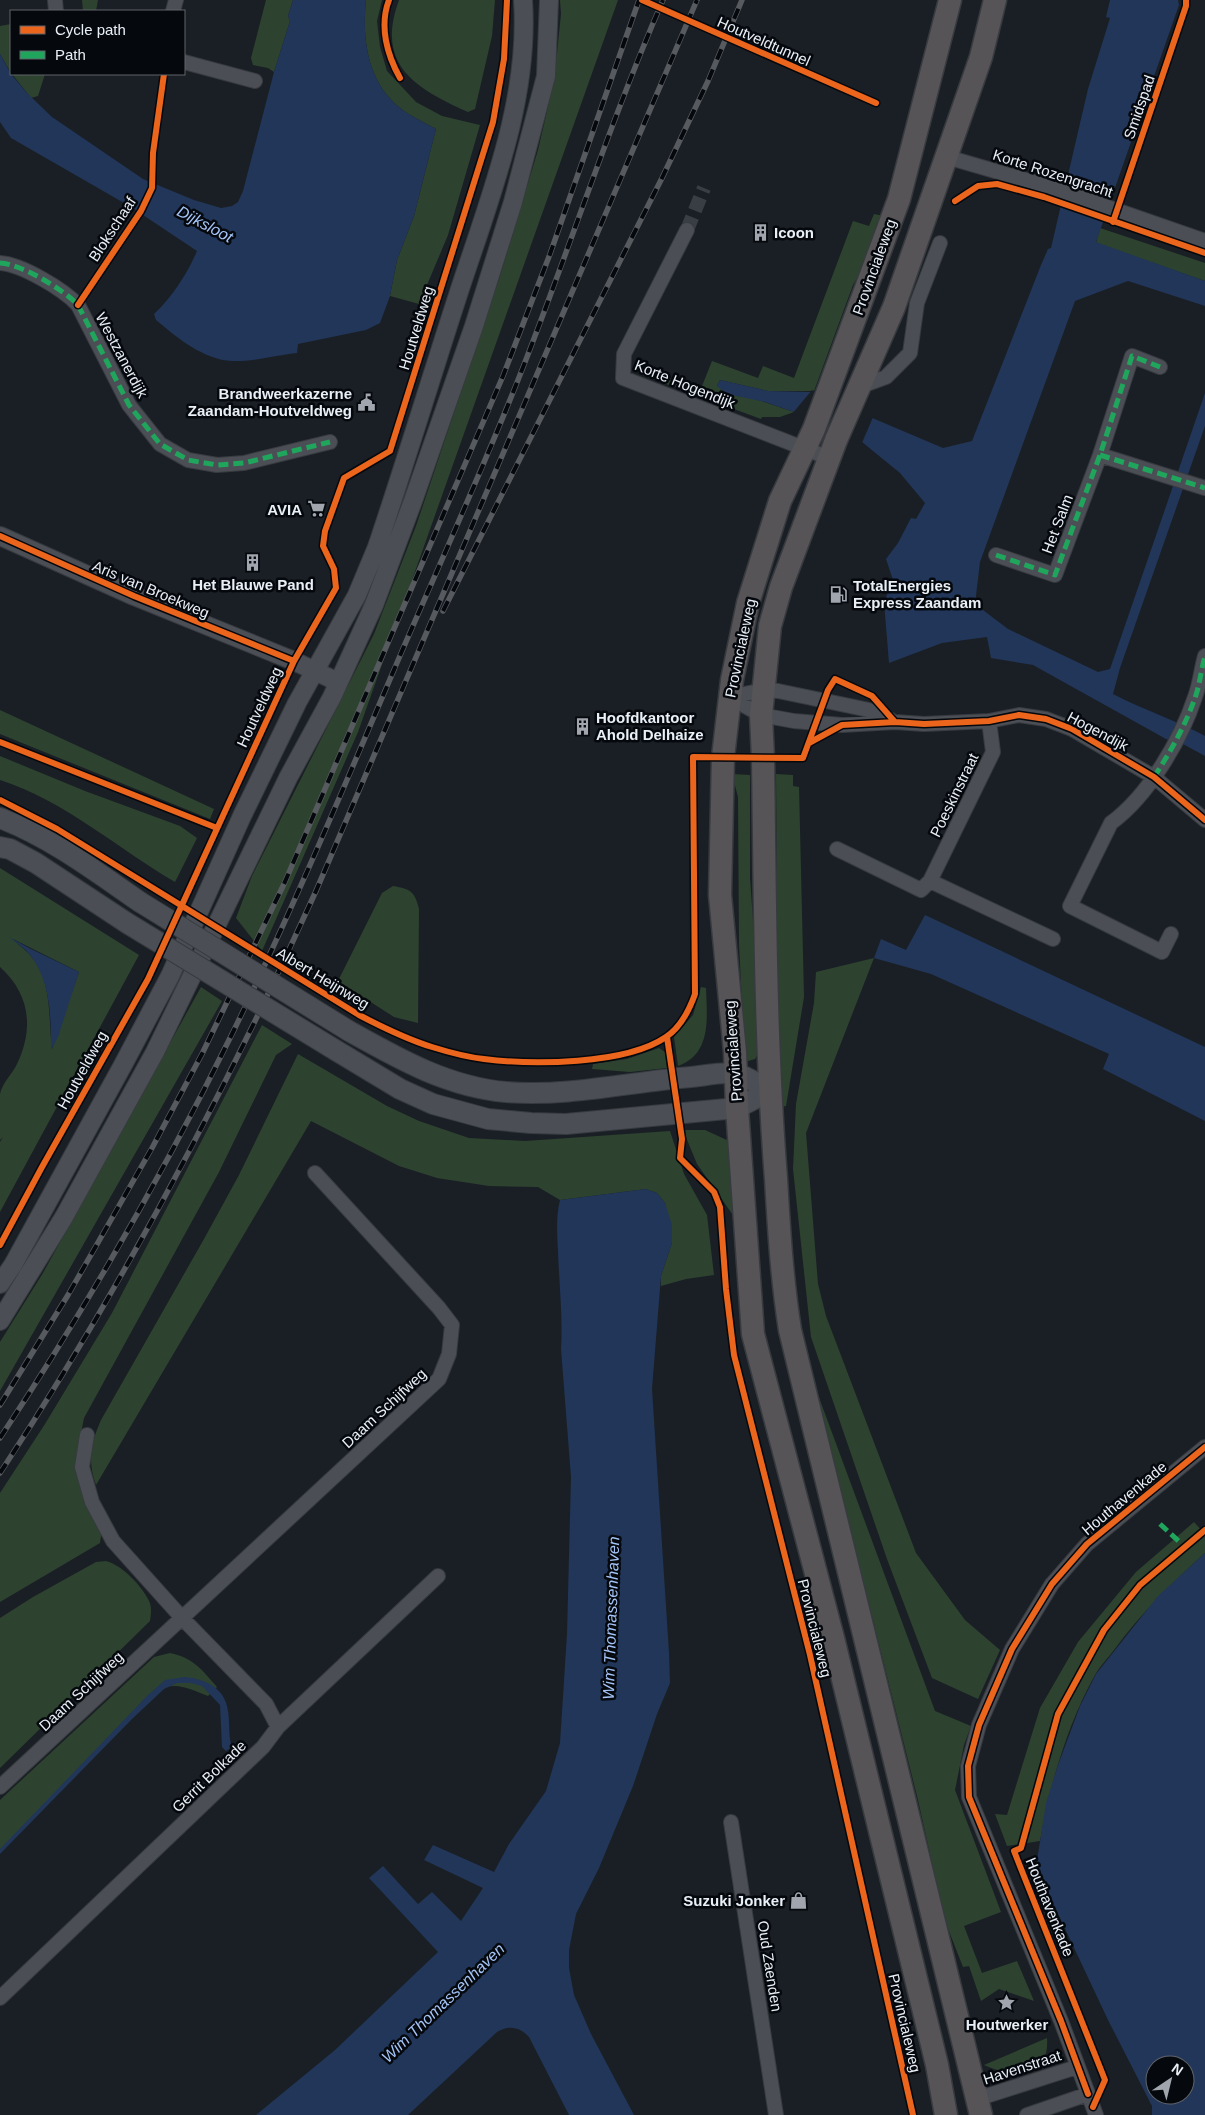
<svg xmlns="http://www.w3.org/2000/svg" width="1205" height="2115" font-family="Helvetica,sans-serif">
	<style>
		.green { fill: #2d432f; fill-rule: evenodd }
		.water { fill: #213658; fill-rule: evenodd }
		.pier { fill: #1a1f25 }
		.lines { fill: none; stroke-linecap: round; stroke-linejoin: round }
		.minor-tunnel { stroke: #393e44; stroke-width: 14; stroke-dasharray: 14 7; stroke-linecap: butt }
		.minor-casing { stroke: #373b40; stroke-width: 16 }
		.tertiary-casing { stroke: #373b40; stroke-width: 20 }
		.secondary-casing { stroke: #373b40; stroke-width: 22 }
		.primary-casing { stroke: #373b40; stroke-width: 25 }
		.minor { stroke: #4b4f55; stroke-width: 14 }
		.tertiary { stroke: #4b4f55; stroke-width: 18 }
		.secondary { stroke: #4b4f55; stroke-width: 20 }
		.primary { stroke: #565457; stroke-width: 22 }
		.rail-casing { stroke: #575b60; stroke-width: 5.5 }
		.rail { stroke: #05080d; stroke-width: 4; stroke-dasharray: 11; stroke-linecap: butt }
		.secondary-bridge-casing { stroke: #373b40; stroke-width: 22; stroke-linecap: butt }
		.secondary-bridge { stroke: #4b4f55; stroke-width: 20 }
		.quiet { stroke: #20a55d; stroke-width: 5; stroke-dasharray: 10 5; stroke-linecap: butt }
		.cycleway-casing { stroke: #05080d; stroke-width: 9 }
		.cycleway { stroke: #eb651d; stroke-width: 6 }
		.labels { text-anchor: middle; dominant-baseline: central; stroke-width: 5; stroke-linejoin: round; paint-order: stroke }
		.street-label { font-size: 15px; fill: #e9eff7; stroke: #05080d }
		.poi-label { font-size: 15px; font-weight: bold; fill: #e9eff7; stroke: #05080d; text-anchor: start }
		.water-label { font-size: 16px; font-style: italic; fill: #a4c4f8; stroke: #05080d }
	</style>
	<rect width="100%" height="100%" fill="#1a1f25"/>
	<path class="green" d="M82 0H98L96 11H83Z
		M266 0H293L288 16 290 21 274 72 268 68 253 65 251 58Z
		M366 0H382L377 21 380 47 387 71 416 102 442 116 480 125 448 235 419 304 390 296 397 260 414 216 436 129C424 122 409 116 399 107 367 81 362 38 366 0Z
		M399 0H495L492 36 475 109 468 112C415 88 375 65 399 0Z
		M560 0H618L358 732 262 951 236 918 252 876 374 634 416 526 501 273 538 150 548 107 557 53 561 14Z
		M11 24V73L0 54V26Z
		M12 74H45L38 96 31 98Z
		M874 214 884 216 873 250 853 285 814 391H768L720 380 717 386 794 412 780 417H762L761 419 642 375 635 369 638 368 700 391 712 361 758 378 763 366 794 378 853 221 869 226Z
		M1100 228 1205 263V281L1096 243Z
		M0 710 214 809 210 819 0 734Z
		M0 756 85 791 180 826 197 838 175 882C117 848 65 801 0 780Z
		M732 774 750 775V878L755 949 758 1053 755 1059 745 1062 739 944 738 797Z
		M776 774 793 775V786L799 787 804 997 786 1106 781 1107 775 932 777 901Z
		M0 868 139 955 0 1212V1142L3 1137 0 1140C0 1125 0 1108 0 1094 2 1083 13 1073 17 1064 34 1028 30 994 0 967ZM13 939 79 972 52 1049C48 1017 53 981 30 955 25 949 17 944 13 939Z
		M393 886C411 889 415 892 419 909L418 1023 394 1017 338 981 382 893Z
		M874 958 806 1133 818 1284 826 1316 916 1553 965 1620 1000 1650 978 1699 932 1678 887 1559 811 1337 793 1169 796 1104 814 1003 816 972Z
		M201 987 222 1001 0 1391V1342L43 1273Z
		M701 987 706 988C707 1017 712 1054 678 1066L674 1037 693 1015Z
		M262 1025 292 1044 276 1055 219 1172 84 1418 80 1438 102 1529 100 1543 0 1602V1493L45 1424 112 1313Z
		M659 1048 665 1052 667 1068 630 1072 592 1069 593 1064 627 1059Z
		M298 1054 387 1106 419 1121 469 1138 525 1141 670 1131 684 1174 707 1215 714 1275 686 1279 661 1286V1276L672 1243 665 1203 657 1193 646 1189 560 1200 538 1187 489 1186 437 1178 399 1166 311 1121 96 1485C87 1460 91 1443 101 1420L204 1239 239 1175Z
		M683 1130H705L729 1141 735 1218 697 1164Z
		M814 1384 935 1711 971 1726 964 1745 955 1790 1001 1912 964 1926 982 1973 1017 1961 1034 2001 999 1989 981 2001 969 1966 963 1967 945 1921 918 1800Z
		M1194 1522 1205 1534V1553C1171 1584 1141 1613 1114 1650 1108 1658 1100 1666 1095 1675 1067 1725 1050 1785 1040 1841L1007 1846 995 1814 1007 1815 1040 1708 1078 1642 1136 1572Z
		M106 1561C122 1565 142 1586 149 1601 152 1607 151 1614 150 1621L0 1768V1618L33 1597 96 1562Z
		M170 1653C194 1658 202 1670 217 1687L208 1696C190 1689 176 1681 158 1690L0 1852V1800L154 1657Z
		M1047 2038C1050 2080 1012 2078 984 2065Z"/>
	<path class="water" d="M293 0H366C362 38 367 81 399 107 409 116 424 122 436 129L414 216 397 260 390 296 380 323 366 330 298 344 297 353C278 355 251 362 232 361 204 360 176 337 156 320L154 314C173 296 187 274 197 251L131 207 11 138 0 122V54L11 74 27 93 52 117 143 179 194 200 221 208 232 206 238 202 243 191 274 72 290 21 288 16Z
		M1110 0H1178L1179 5 1096 242 1205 281V306L1128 281 1075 301 980 562 975 604 1008 629 1098 672 1110 669 1205 393V426L1120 668 1113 694C1143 710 1176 720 1205 736V756L1181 743 1166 739 1033 665 991 658 987 637 942 643 889 663 884 602 893 580 886 559 898 543 911 518 916 519 925 503 900 473 862 442 794 412 765 402 727 394 717 386 720 380 768 391 811 392 943 448 972 441 1041 265 1048 249 1051 248 1088 89 1110 18 1106 17Z
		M925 915 1205 1047V1121L1103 1069 1109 1054 931 974 874 958 881 939 906 950Z
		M9 937 29 948 79 972 58 1037 51 1050C51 1019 51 981 30 955 25 948 16 943 9 937Z
		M646 1189 657 1193 665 1203 672 1225V1243L661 1276 652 1389 669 1653 670 1683 657 1714 633 1786 599 1868 576 1914 569 1950V1968L574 1995 591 2034 634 2115H569L529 2037C520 2027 509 2025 497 2032L408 2115H256L335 2050 438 1952 369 1878 383 1866 418 1904 432 1892 461 1921 483 1888 424 1860 433 1845 494 1872 509 1844 546 1791 560 1743 567 1634 571 1477 561 1349C563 1317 559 1283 558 1251 557 1234 556 1216 560 1200Z
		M1205 1553V2115H1152V2106L1108 2020 1036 1867 1046 1803 1058 1765 1080 1706 1096 1674 1158 1596ZM1155 2065H1185V2095H1155Z
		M185 1677C206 1679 225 1688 228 1711 230 1722 228 1736 232 1747L226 1751 222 1747 220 1705 202 1686 191 1683H177L164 1689 132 1719 0 1854V1849L148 1695 165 1680Z"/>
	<path class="pier" d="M812 390 874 415 861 445 792 414Z"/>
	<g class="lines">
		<path class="minor-tunnel" d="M687 230 704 188"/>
		<defs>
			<path id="minor" d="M55 0 56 11
				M173 11 176 0
				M184 62 255 81
				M947 157 1050 187 1205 241
				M687 230 624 354 623 378 829 458
				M0 263C21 264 63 289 78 305L129 405 160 444 188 460 217 465 244 463 330 442
				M859 387 886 377 910 353 917 303 940 243
				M1100 455 1205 488
				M996 555 1055 575 1100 455 1132 356 1160 367
				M729 697 761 715 794 721 842 725 895 722 924 724 989 721 1019 715 1046 719 1072 729 1154 777 1205 820
				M729 697 764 690 778 691 869 710 891 720
				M837 849 921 890 930 881 993 752 989 721
				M930 881 1053 939
				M1171 934 1162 952 1070 906 1111 823C1148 796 1181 740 1195 697 1200 684 1201 670 1205 656
				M87 1435 82 1467 92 1502 113 1541 183 1619 266 1704 278 1727
				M0 1787 439 1379 449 1354 452 1325 439 1308 315 1173
				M731 1822 776 2115
				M0 1998 263 1747 278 1727 438 1576
				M977 2099 1077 2067
				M1027 2115 1088 2094
				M1096 2115 1061 2021 969 1797 968 1766 979 1725 1012 1649 1052 1584 1087 1544 1205 1447"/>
			<path id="tertiary" d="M0 536 134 596 294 661 338 682
				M0 1284 13 1265 124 1063 170 976 242 816 297 703 357 595 377 547C405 464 430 381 457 298 488 202 530 102 523 0
				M0 1321 64 1217 155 1052 288 778 332 697 374 605 413 501 474 326 513 202 546 76 549 0"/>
			<path id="secondary" d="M0 818C52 838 95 871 140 902
				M0 847 10 849 36 863 127 923
				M349 1031C399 1059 448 1087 506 1092 568 1097 630 1082 691 1077 703 1076 726 1071 737 1074 748 1076 760 1086 770 1091
				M337 1051 400 1089 433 1104 488 1119 531 1123 566 1124 737 1108 770 1091"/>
			<path id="primary" d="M946 2115 937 2065 833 1638 753 1334 737 1108 735 1052 720 895 723 757 732 680 748 603 780 501 814 429 899 199 950 0
				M981 2115 790 1330C782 1280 779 1230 776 1179 765 1039 765 898 763 758L761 715 770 626 781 587 836 440 894 307 981 57 995 0"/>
		</defs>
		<use href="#minor" class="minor-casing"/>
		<use href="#tertiary" class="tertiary-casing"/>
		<use href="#secondary" class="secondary-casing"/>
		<use href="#primary" class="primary-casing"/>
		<use href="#minor" class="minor"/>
		<use href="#tertiary" class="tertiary"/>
		<use href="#secondary" class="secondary"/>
		<use href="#primary" class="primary"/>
		<defs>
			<path id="rail" d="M443 611 662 178 708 81 742 0
				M0 1405 68 1295 152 1148 202 1054 284 884 503 376 550 254 639 0
				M0 1438C86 1308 165 1171 234 1030 294 906 348 778 402 651 441 561 482 471 518 380 568 254 609 124 663 0
				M0 1473C122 1288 225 1092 316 891L697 0"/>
		</defs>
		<use href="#rail" class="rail-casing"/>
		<use href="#rail" class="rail"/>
		<defs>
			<path id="secondary-bridge" d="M140 902 349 1031
				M127 923 337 1051"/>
		</defs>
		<use href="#secondary-bridge" class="secondary-bridge-casing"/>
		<use href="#secondary-bridge" class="secondary-bridge"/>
		<path class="quiet" d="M0 263C21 264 63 289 78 305L129 405 160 444 188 460 217 465 244 463 330 442
			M1100 455 1205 488
			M996 555 1055 575 1100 455 1132 356 1160 367
			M1154 777C1171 751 1185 726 1195 698 1200 684 1201 670 1205 656
			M1160 1524 1185 1547"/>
		<defs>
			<path id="cycleway" d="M389 0C379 26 387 55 400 78
				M642 0 876 103
				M955 201 978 186 997 184 1044 197 1205 253
				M1113 222 1186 6V0
				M78 305 141 211 152 188 153 153 164 74
				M0 536 134 596 294 661
				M0 742 217 828
				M809 743 842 725 895 722 924 724 989 721 1019 715 1046 719 1072 729 1154 777 1205 820
				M0 800 57 829 359 1015C382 1027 406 1039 432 1047 448 1052 466 1057 484 1059 532 1065 625 1065 666 1037 681 1027 689 1011 695 994L693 757 803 758 828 690 835 679 872 696 895 722
				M667 1037 682 1139 680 1158 714 1192 720 1207 726 1289 734 1355 810 1655 913 2115
				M0 1245 42 1167 148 979 294 661 336 588 334 569 323 546 325 531 344 478 390 451 493 122 504 59 507 0
				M1088 2094 1061 2021 969 1797 968 1766 979 1725 1012 1649 1052 1584 1087 1544 1205 1447
				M1093 2107 1105 2080 1014 1851 1021 1848 1058 1714 1104 1630 1140 1585 1205 1530"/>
		</defs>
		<use href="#cycleway" class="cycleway-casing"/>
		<use href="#cycleway" class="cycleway"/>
	</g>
	<defs>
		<symbol id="building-bare" viewBox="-9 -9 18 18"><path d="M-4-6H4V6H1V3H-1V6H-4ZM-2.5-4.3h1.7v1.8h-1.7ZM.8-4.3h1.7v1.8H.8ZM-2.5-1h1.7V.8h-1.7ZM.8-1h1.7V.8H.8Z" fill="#a1a6ae" stroke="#05080d" stroke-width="2.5" paint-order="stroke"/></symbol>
		<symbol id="civic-bare" viewBox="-9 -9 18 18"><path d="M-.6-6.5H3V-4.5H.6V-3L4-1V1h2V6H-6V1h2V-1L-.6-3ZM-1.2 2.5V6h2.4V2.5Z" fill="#a1a6ae" stroke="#05080d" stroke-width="2.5" paint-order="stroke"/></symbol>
		<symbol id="supermarket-bare" viewBox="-9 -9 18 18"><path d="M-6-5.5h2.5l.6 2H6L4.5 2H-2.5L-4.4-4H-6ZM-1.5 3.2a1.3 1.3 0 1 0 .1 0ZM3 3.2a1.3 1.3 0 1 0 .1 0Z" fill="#a1a6ae" stroke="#05080d" stroke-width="2.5" paint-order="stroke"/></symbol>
		<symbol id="fuel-bare" viewBox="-9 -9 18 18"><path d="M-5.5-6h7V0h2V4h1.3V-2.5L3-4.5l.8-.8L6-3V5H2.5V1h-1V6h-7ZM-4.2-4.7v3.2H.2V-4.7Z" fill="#a1a6ae" stroke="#05080d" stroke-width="2.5" paint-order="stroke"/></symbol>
		<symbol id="shop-bare" viewBox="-9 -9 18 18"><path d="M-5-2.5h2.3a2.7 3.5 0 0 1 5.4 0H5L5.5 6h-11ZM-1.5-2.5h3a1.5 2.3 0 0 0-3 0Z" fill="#a1a6ae" stroke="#05080d" stroke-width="2.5" paint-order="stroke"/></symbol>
		<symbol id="sight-bare" viewBox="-9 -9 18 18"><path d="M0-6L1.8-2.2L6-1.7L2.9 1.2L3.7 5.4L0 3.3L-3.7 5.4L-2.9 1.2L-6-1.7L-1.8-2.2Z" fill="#a1a6ae" stroke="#05080d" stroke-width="2.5" paint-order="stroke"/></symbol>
	</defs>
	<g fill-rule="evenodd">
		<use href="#building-bare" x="748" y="220" width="25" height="25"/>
		<use href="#civic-bare" x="354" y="390" width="25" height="25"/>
		<use href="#supermarket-bare" x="304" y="496" width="25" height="25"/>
		<use href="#building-bare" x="240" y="550" width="25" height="25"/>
		<use href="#fuel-bare" x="826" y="582" width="25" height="25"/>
		<use href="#building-bare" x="570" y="714" width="25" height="25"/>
		<use href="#shop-bare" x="786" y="1888" width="25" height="25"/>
		<use href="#sight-bare" x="994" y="1990" width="25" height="25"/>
	</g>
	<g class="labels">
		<g class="street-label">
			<text transform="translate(764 41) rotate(24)">Houtveldtunnel</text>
			<text transform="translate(1139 107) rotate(-71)">Smidspad</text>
			<text transform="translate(1053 173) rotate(18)">Korte Rozengracht</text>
			<text transform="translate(112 229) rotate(-57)">Blokschaaf</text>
			<text transform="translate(874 267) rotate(-70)">Provincialeweg</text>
			<text transform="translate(416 328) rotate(-73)">Houtveldweg</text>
			<text transform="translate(122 355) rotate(62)">Westzanerdijk</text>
			<text transform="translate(685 384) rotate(22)">Korte Hogendijk</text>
			<text transform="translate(1057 524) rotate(-69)">Het Salm</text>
			<text transform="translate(151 589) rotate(23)">Aris van Broekweg</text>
			<text transform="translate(740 648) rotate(-78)">Provincialeweg</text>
			<text transform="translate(259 707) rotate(-65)">Houtveldweg</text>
			<text transform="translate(1098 731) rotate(28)">Hogendijk</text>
			<text transform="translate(954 795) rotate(-64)">Poeskinstraat</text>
			<text transform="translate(323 978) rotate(31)">Albert Heijnweg</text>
			<text transform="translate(733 1051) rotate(-94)">Provincialeweg</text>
			<text transform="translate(82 1070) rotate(-61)">Houtveldweg</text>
			<text transform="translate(384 1408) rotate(-43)">Daam Schijfweg</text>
			<text transform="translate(1124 1498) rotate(-40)">Houthavenkade</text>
			<text transform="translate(815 1628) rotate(76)">Provincialeweg</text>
			<text transform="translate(81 1691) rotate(-43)">Daam Schijfweg</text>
			<text transform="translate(209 1776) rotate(-44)">Gerrit Bolkade</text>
			<text transform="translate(1050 1907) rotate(68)">Houthavenkade</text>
			<text transform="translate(770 1966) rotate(81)">Oud Zaenden</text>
			<text transform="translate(905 2023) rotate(77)">Provincialeweg</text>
			<text transform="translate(1022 2067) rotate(-18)">Havenstraat</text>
		</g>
		<g class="poi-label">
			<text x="774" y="232">Icoon</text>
			<text x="352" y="393" text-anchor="end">Brandweerkazerne<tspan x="352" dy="17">Zaandam-Houtveldweg</tspan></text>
			<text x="302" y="509" text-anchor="end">AVIA</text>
			<text x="253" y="584" text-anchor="middle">Het Blauwe Pand</text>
			<text x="853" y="585">TotalEnergies<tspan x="853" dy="17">Express Zaandam</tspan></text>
			<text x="596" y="717">Hoofdkantoor<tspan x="596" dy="17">Ahold Delhaize</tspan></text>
			<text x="785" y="1900" text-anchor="end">Suzuki Jonker</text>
			<text x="1007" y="2024" text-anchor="middle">Houtwerker</text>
		</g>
		<g class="water-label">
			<text transform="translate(205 224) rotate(28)">Dijksloot</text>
			<text transform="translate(611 1618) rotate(-88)">Wim Thomassenhaven</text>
			<text transform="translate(443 2003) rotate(-44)">Wim Thomassenhaven</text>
		</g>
	</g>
	<rect x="10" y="10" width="175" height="65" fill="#05080d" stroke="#60646b"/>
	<rect x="20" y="26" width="25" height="8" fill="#eb651d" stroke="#60646b"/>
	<text x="55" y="35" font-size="15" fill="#e9eff7">Cycle path</text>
	<rect x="20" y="51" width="25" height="8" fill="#20a55d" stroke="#60646b"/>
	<text x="55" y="60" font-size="15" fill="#e9eff7">Path</text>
	<g transform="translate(1170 2080) rotate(35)"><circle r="24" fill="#05080d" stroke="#60646b"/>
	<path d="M0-4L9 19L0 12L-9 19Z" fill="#a1a6ae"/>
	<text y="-8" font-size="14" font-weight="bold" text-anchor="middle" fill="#e9eff7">N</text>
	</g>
</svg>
